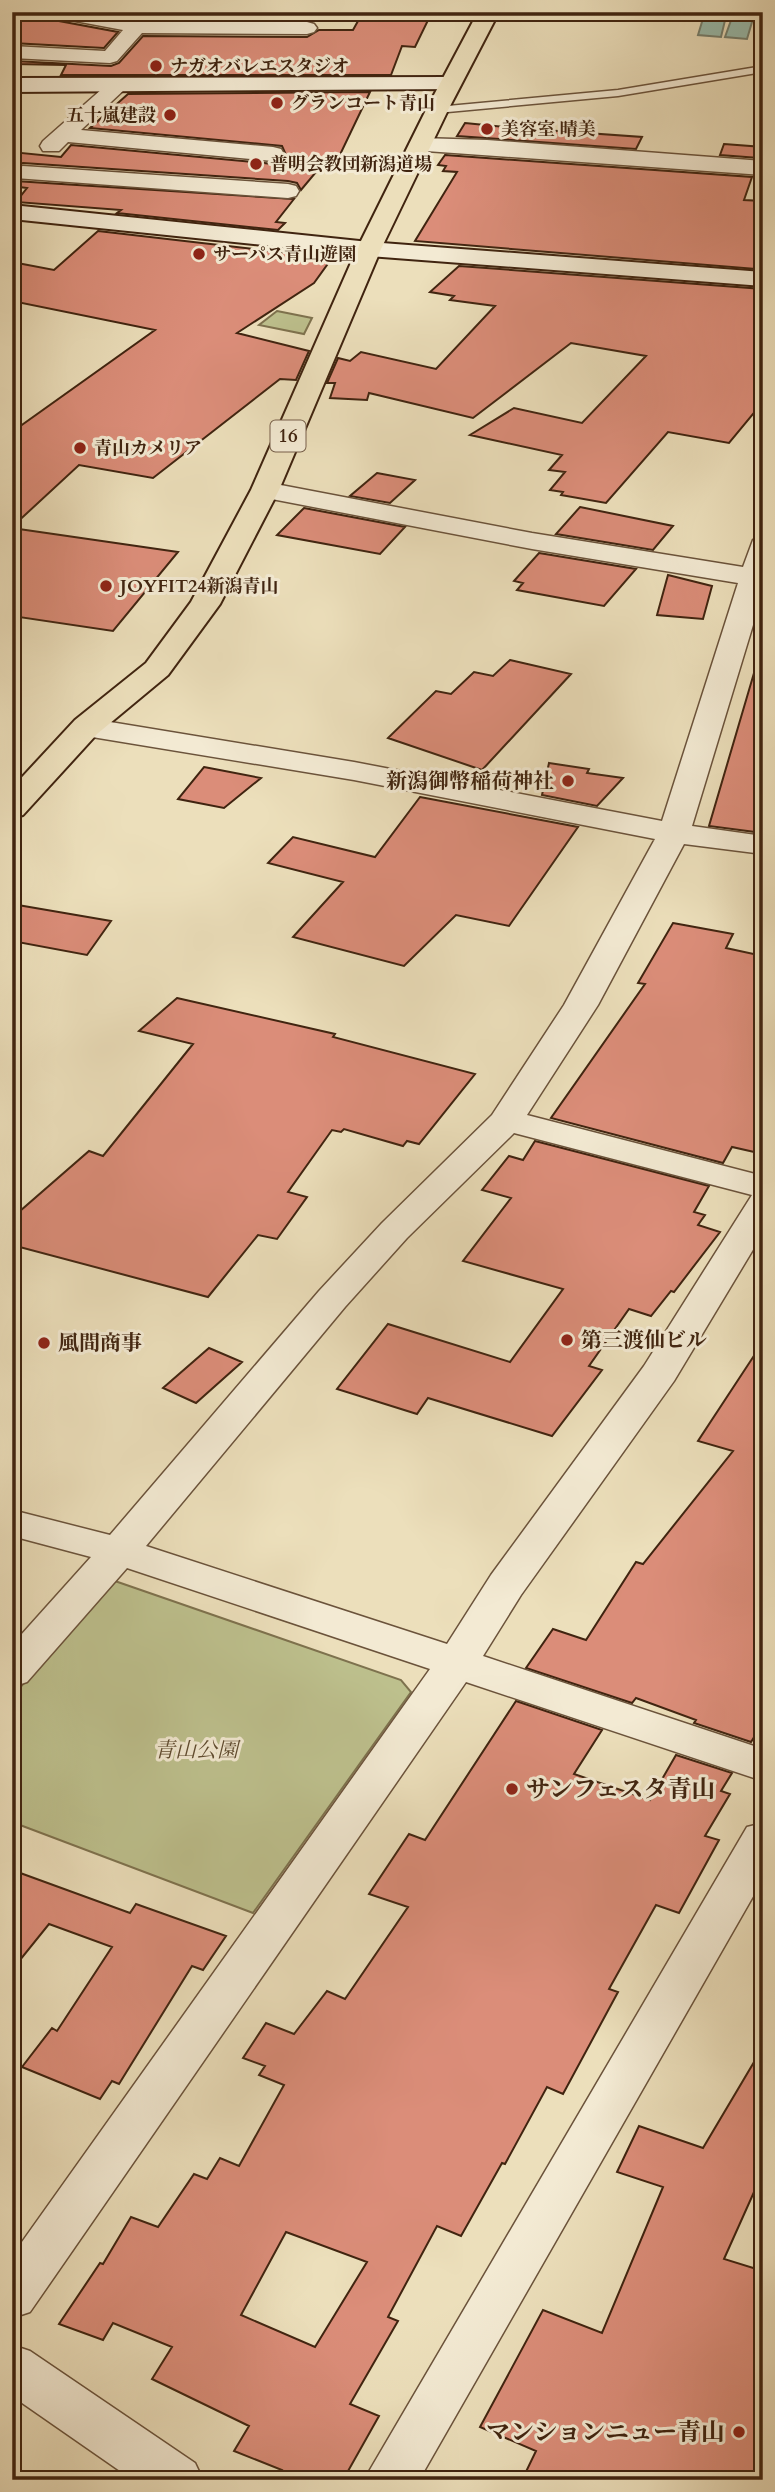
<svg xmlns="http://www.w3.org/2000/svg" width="775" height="2492" font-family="Cardo,'Noto Serif JP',serif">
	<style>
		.green { fill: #bdc08d; stroke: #7e724e; stroke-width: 2 }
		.water { fill: #99bdae; stroke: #75806f; stroke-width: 2 }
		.building { fill: #db8d79; stroke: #402410; stroke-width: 2; fill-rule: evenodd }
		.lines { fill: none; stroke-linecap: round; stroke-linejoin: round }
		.lane-casing { stroke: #6b533b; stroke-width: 3 }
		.street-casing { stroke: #6b533b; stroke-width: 3 }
		.secondary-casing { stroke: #402410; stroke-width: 4 }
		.primary-casing { stroke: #402410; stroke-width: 4 }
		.lane { fill: #f3ead3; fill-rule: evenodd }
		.street { fill: #f3ead3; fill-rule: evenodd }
		.secondary { fill: #f3ead3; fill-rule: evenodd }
		.primary { fill: #ecdfbb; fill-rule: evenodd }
		.poi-dot { fill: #8f2418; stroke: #f3ead3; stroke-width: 2.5 }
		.labels { text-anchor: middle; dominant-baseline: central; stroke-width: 6; stroke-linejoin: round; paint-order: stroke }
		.far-poi-label { font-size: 18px; font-weight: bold; fill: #402410; stroke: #f3ead3; text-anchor: start }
		.shield { fill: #f3ead3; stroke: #765f4a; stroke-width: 2 }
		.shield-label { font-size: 19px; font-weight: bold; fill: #402410 }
		.poi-label { font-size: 21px; font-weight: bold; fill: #402410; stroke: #f3ead3; text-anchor: start }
		.park-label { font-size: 21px; font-style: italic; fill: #5f4b2f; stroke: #f3ead3 }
		.near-poi-label { font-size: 24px; font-weight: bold; fill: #402410; stroke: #f3ead3; text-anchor: start }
	</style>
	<rect width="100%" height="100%" fill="#ecdfbb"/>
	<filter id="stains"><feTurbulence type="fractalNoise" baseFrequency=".00286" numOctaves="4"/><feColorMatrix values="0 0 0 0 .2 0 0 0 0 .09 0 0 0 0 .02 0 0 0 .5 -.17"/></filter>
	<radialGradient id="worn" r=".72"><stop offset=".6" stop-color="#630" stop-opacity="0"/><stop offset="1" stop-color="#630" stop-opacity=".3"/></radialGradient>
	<path class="green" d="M277 311 312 318 304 334 259 325Z
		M112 1580 401 1680 411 1692 253 1913 12 1822V1697Z"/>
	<path class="water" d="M705 12H727L721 37 698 35Z
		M734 12H755L747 39 725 37Z"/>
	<path class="building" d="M12 12H46L59 21 118 32 104 48 12 43Z
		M161 12H277L276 19 158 18Z
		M363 12H432L415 47 402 46 391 75H61L66 65 14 64V61L111 66 119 63 143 36 307 37 319 30H353Z
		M370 92 337 161 326 160 301 190 297 183 288 181 23 163 12 167V152L61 157 71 145 274 164 282 162 286 155 282 146 90 128 128 94Z
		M465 123 516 128 642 137 636 149 457 136Z
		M724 144 763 147V149L759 158 720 155Z
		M445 155 752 177 744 200 763 201V249L756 269 415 241 457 172 443 171 446 166 438 165Z
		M12 178 15 181 294 199 276 222 285 223 278 230 117 213 121 210 16 202 27 188 12 186Z
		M98 231 332 258 314 283 237 333 309 351 296 380 280 379 153 478 79 465 12 527V432L155 330 12 301V262L54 270Z
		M459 266 763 289V402L729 443 668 432 606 503 561 495 563 492 550 490 565 472 549 470 562 455 470 435 514 408 582 423 646 356 571 343 473 418 369 393 367 400 330 398 335 383H327L338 358 350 361 361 352 436 369 495 306 450 300 454 296 430 292Z
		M377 473 415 480 390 503 350 496Z
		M580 507 673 526 653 550 556 534Z
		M304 508 405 527 380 554 277 535Z
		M12 528 178 552 113 631 12 616Z
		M539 553 636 569 604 606 517 590 523 583 514 581Z
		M668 575 712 586 703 619 657 615Z
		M510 660 571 674 482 770 388 738 436 691 451 694 474 672 493 676Z
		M754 673 763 674V833L709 826Z
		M549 763 589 769 587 773 623 778 597 806 542 795Z
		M204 767 261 778 224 808 178 799Z
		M420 797 578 827 509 926 456 915 404 966 293 937 343 882 268 863 293 837 375 857Z
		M12 904 111 921 87 955 12 941Z
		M673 923 733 934 726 948 763 956V1154L732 1147 723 1163 551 1118 645 984 638 983Z
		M177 998 335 1034 333 1037 475 1074 419 1144 407 1141 403 1146 344 1129 341 1132 332 1130 288 1192 307 1197 277 1239 258 1235 208 1297 12 1245V1218L89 1151 103 1156 193 1044 139 1031Z
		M535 1141 709 1186 694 1212 705 1215 698 1225 720 1232 674 1292 671 1291 651 1316 629 1309 589 1366 602 1370 552 1436 428 1398 417 1414 337 1389 388 1324 510 1362 563 1289 463 1261 511 1198 482 1190 509 1156 523 1160Z
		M763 1342V1723L751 1742 694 1723 696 1720 636 1698 632 1703 526 1668 553 1629 586 1640 636 1562 643 1564 733 1451 698 1441Z
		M209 1348 242 1362 196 1403 163 1388Z
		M516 1701 602 1730 574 1774 650 1800 676 1755 732 1773 721 1791 730 1794 705 1836 719 1840 679 1913 656 1905 609 1989 618 1992 563 2094 547 2087 505 2164 502 2163 461 2236 437 2226 388 2317 398 2321 350 2404 379 2416 343 2480H277L282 2470 234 2451 249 2426 152 2379 172 2347 113 2323 103 2340 59 2324 100 2263 103 2264 131 2217 158 2227 194 2174 207 2179 220 2158 239 2166 284 2085 259 2075 265 2066 243 2058 266 2023 294 2034 327 1991 345 1999 408 1907 369 1894 409 1834 425 1840ZM286 2232 367 2262 315 2347 241 2315Z
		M12 1870 130 1913 136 1904 226 1936 203 1970 192 1966 119 2084 112 2081 100 2099 22 2067 52 2028 57 2031 112 1947 49 1924 12 1970Z
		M763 2047V2172L724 2259 763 2271V2480H522L536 2451 480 2427 543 2310 602 2333 663 2187 617 2172 639 2126 703 2148Z"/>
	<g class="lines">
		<defs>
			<path id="lane" d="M763 66V72L618 96 437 113 432 110 437 107 618 90Z"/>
			<path id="street" d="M49 12H92L132 20 139 12H159L153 21 307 22 314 24 317 28 314 32 307 34 142 33 117 61 110 63 12 58V46L105 51 123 30 59 18Z
				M118 79 125 81 129 85 125 89 81 130 273 147 281 149 284 154 281 159 273 161 68 142 59 151H43L40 146 43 141 111 81Z
				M420 138 487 140 763 161V175L412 150 409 145 412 140Z
				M23 166 288 184 296 186 299 191 296 196 288 198 15 178 12 172 15 168Z
				M265 482 532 533 743 567 753 540 763 538V592L692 826 763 836V854L684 844 598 1005 527 1115 763 1176V1233L674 1381 521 1595 483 1656 763 1749V1781L466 1682 30 2312 12 2318V2256L430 1669 127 1568 27 1682 12 1687V1645L91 1557 12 1536V1510L110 1535 319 1291 382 1223 492 1115 564 1005 655 839 354 780 86 736 75 733 71 727 75 721 86 718 354 762 662 821 738 583 532 549 256 496 252 490 256 484ZM514 1133 752 1195 644 1366 491 1575 447 1644 146 1546 345 1307 407 1238Z
				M763 1823V1879L419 2480H364L747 1827Z
				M12 2345 30 2351 195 2463 203 2480H133L12 2396Z"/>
			<path id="secondary" d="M450 77 458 79 461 84 458 89 12 92V78Z
				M12 205 369 242 763 272V286L369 256 12 219Z"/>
			<path id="primary" d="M478 12H499L448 110 381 249 279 490 220 604 168 675 97 734 23 815 12 818V788L75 720 146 663 191 602 251 490 357 249 426 110Z"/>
		</defs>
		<use href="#lane" class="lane-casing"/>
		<use href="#street" class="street-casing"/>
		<use href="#secondary" class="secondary-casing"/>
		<use href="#primary" class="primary-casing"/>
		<use href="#lane" class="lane"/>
		<use href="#street" class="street"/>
		<use href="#secondary" class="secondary"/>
		<use href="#primary" class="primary"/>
	</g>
	<g class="poi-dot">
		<circle cx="156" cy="66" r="7"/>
		<circle cx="277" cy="103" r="7"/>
		<circle cx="170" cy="115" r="7"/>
		<circle cx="487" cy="129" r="7"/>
		<circle cx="256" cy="164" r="7"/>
		<circle cx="199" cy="254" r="7"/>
		<circle cx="80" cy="448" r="7"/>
		<circle cx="106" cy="586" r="7"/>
		<circle cx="568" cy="781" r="7"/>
		<circle cx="567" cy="1340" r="7"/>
		<circle cx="44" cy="1343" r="7"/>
		<circle cx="512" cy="1789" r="7"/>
		<circle cx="739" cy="2432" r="7"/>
	</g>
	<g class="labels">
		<g class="far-poi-label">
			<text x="170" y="66">ナガオバレエスタジオ</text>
			<text x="291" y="103">グランコート青山</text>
			<text x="156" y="115" text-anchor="end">五十嵐建設</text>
			<text x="501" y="129">美容室 晴美</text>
			<text x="270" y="164">普明会教団新潟道場</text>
			<text x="213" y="254">サーパス青山遊園</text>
			<text x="94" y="448">青山カメリア</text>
			<text x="120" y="586">JOYFIT24新潟青山</text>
		</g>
		<rect class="shield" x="270.5" y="420.5" width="35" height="31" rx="5"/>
		<g class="shield-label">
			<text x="288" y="436">16</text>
		</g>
		<g class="poi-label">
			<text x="554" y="781" text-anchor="end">新潟御幣稲荷神社</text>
			<text x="581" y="1340">第三渡仙ビル</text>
			<text x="58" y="1343">風間商事</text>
		</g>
		<g class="park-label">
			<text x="196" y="1750">青山公園</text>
		</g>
		<g class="near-poi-label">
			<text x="526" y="1789">サンフェスタ青山</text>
			<text x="725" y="2432" text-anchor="end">マンションニュー青山</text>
		</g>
	</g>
	<rect width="775" height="2492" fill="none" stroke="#ecdfbb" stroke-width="42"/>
	<rect x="14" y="14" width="747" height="2464" fill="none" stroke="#402410" stroke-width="3.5"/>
	<rect x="21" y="21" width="733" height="2450" fill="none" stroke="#402410" stroke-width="2"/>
	<rect width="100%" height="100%" filter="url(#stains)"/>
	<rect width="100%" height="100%" fill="url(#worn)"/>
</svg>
